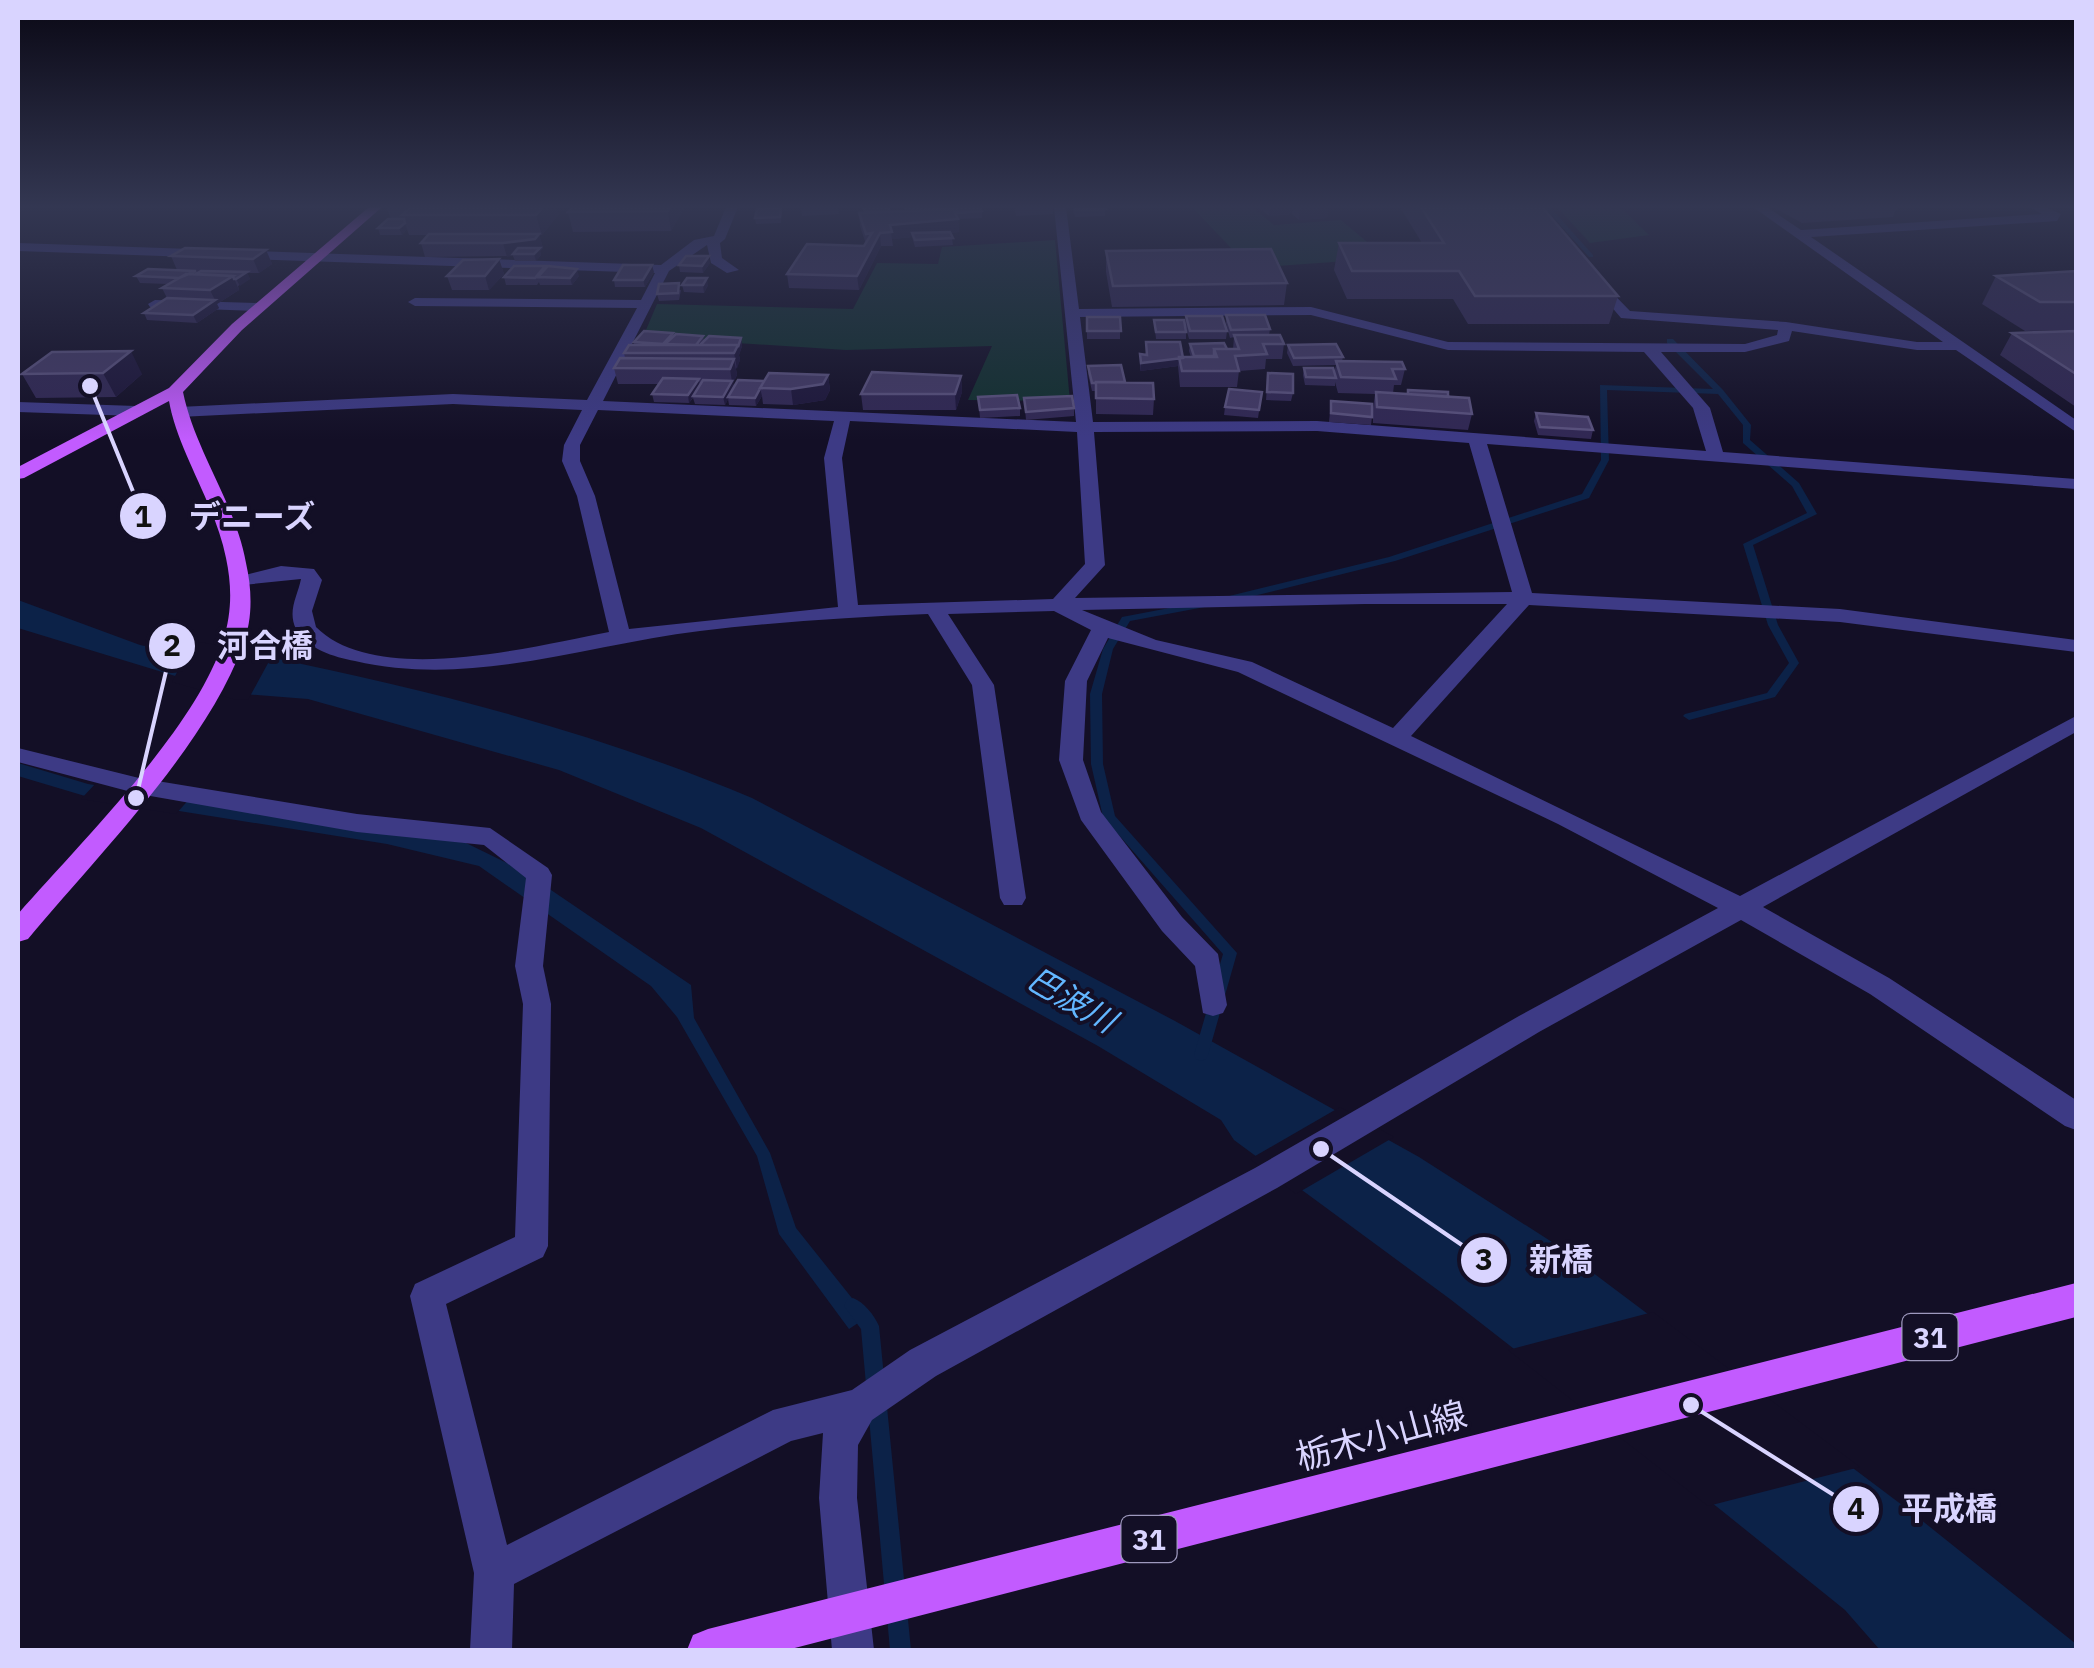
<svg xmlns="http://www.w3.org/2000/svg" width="2094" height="1668" font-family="'IBM Plex Sans','Noto Sans JP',sans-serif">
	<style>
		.green { fill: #12302f }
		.water { fill: #0c2248 }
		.pier { fill: #130f26 }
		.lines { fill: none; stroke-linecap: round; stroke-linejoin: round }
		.stream { fill: #0c2248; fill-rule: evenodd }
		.minor { fill: #3d3a85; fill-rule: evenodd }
		.major { fill: #c25bff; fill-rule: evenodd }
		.wall { fill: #312854 }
		.shaded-wall { fill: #1d163a }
		.building { fill: #433a66; stroke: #5a527e; stroke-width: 2.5 }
		.labels { text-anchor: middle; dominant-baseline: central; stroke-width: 8; stroke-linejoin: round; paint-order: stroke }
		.shield { fill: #130f26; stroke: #9e99be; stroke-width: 2.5 }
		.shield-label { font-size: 28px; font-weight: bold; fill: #d9d4ff }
		.water-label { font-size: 32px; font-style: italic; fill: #62b6ff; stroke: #130f26 }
		.near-street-label { font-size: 35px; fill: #d9d4ff; stroke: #130f26 }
		.leader { fill: none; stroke: #d9d4ff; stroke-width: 4 }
		.callout-dot { fill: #d9d4ff; stroke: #130f26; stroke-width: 4 }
		.mark-label { font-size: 30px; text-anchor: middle; font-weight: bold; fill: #111 }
		.callout-label { font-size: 32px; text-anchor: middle; font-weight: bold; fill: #d9d4ff; stroke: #130f26; stroke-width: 8; stroke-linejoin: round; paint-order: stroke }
	</style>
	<rect width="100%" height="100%" fill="#130f26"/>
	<path class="green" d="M1192 207H1252L1274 225 1341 220 1379 252 1375 259 1250 268Z
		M1557 207H1620L1649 235 1590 243Z
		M1055 240 1070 401 968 400 992 346 846 350 643 337 657 304 853 309 877 263 938 264 942 247Z"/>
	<path class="water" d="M18 600 140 645C157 649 168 643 184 644 211 644 242 651 268 657 431 690 598 733 752 798L1175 1021 1419 1157 1552 1242 1910 1511 2076 1644V1650H1880L1845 1610 1721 1510 1450 1299 1234 1140 1221 1120 1098 1046 701 828 559 770 308 699 231 693 18 628Z
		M18 763 88 784 466 843 523 871 691 985 694 1018 770 1153 796 1228 867 1317 849 1329 779 1234 757 1156 677 1017 651 986 479 866 387 844 85 796 18 776Z"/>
	<path class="pier" d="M193 641 273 654 248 700 233 699 172 682Z
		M97 782 191 797 176 814 81 799Z
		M1340 1107 1394 1137 1296 1194 1250 1159Z
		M1653 1312 1860 1467 1708 1506 1508 1350Z"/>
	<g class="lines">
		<path class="stream" d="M1544 207H1550L1593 255V257H1589Z
			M1667 339H1673L1723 390 1751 425 1750 440 1799 483 1817 514 1753 545 1778 625 1799 663 1775 697 1689 720 1683 716 1685 714 1767 693 1789 663 1768 625 1743 544 1807 513 1792 486 1743 443V425L1718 394 1607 390 1609 460 1589 498 1395 561 1225 603 1220 600 1221 598 1389 557 1582 494 1601 460 1600 385 1713 389 1667 343Z
			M1206 601 1211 604 1210 606 1130 621 1113 649 1102 694 1103 764 1115 816 1237 953 1208 1055 1206 1059 1201 1061 1196 1059 1194 1055 1223 954 1103 817 1091 764 1090 694 1103 649 1122 617Z
			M853 1298C864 1302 874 1315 879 1326L911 1650H890L861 1329 844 1306 847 1300Z"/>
		<path class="minor" d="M726 207H738L725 239 720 243 722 258 739 270 727 273 711 263 707 245 669 271 603 401 1076 422 1054 207H1066L1079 309 1311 307 1448 342 1745 344 1777 335 1778 330 1621 318 1587 278 1594 274 1630 311 1786 322 1917 342H1943L1753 207H1767L1801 230 2042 214 2030 207H2045L2061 214 2057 221 1811 237 2076 420V432L1956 350H1917L1792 331 1789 341 1745 352H1661L1710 408 1723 452 2076 479V489L1487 444 1532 593 1840 609 2076 640V652L1840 622 1529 605 1411 736 1740 896 2076 716V732L1763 907 1889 978 2076 1100V1130L2065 1126 1870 994 1741 920 1539 1032 1277 1188 936 1376 872 1420 858 1445 857 1498 874 1650H832L819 1498 823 1433 791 1441 514 1584 512 1650H470L474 1573 410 1296 415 1284 515 1237 523 1004 515 966 526 878 484 845 357 832 139 794 18 762V748L139 778 357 814 490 828 548 868 552 875 543 966 551 1004 548 1246 543 1257 446 1304 507 1545 773 1410 852 1390 910 1350 1255 1168 1519 1016 1718 908 1558 824 1238 672 1108 638 1087 681 1083 760 1101 812 1182 917 1218 954 1227 1005 1223 1013 1213 1016 1203 1013 1195 966 1162 931 1081 820 1059 760 1065 681 1091 630 1054 611 948 614 994 685 1026 898 1022 905H1004L1000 898 972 685 928 614C852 617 776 622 700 631 585 645 472 688 355 661 334 657 307 649 296 629 287 611 298 595 301 579L233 586V578L281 566 314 569 322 580 312 611 316 627C377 688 534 646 609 632L577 496 562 461 564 445 582 410 453 404 179 417 171 412 179 407 453 394 587 400 637 308 415 306 408 302 415 298 641 300 655 273 18 251V243L661 265 694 240 714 236ZM1311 315 1448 350 1644 352 1693 408 1706 451 1317 421 1093 422 1080 317ZM598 410 834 421 824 458 838 607 629 629 595 496 580 461V445ZM850 421 1077 432 1085 564 1053 599 858 605 842 458ZM1317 431 1469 443 1512 592 1075 598 1105 565 1094 432ZM1365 604H1507L1393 728 1252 662 1156 640 1082 610Z
			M155 300 259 303 266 307 259 311 150 307 148 304Z
			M18 402 136 406 144 411 136 416 18 412Z"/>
		<path class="major" d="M369 207H382L242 330 183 392C195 451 235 502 246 563 252 590 253 618 243 645 206 747 97 856 28 939L18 942V914C78 845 197 728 223 641 232 613 232 586 226 558 215 503 178 452 169 401L24 478 18 479V467L169 388 232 324Z
			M2076 1283V1317L787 1650H687L693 1635 708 1629Z"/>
	</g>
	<path class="wall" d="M386 207H543L559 214 542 235H539L543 248 540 251 541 255 536 261H515L513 256 425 257 421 243 429 235H409L407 229 402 235H380L378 228 391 219Z
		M572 207H684V208L671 231 573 232 568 212Z
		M758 207H782L781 223 756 224 755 218Z
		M801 207H838L839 214 802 216Z
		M863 207H888L890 212 905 211V207H954L958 218 956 207 982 211V218L958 219 959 232 951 233 953 245 915 247 912 237 892 239 893 246H881L859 290 789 288 787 274 864 246 866 244 860 226 859 213 864 212Z
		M1014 207H1053V214L1016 216Z
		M1072 207H1114L1105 208V216L1075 217Z
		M1258 207H1328L1327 218 1299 220 1292 214 1269 216Z
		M1400 207H1542L1618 296 1609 324H1468L1453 299H1347L1334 270 1339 243H1422Z
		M1773 207H1897L1893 217 1802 223Z
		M266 250 272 264 259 273H247L250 279 238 286 239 290 217 304 219 308 197 323 147 320 144 313 167 298 162 288 168 284 140 283 136 276 177 270 171 256Z
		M1106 251 1287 283 1284 305 1112 307 1106 272Z
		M499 259 504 274 489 290H452L447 276Z
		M710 263 703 273 680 272 679 265Z
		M545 266 546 269 579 276 572 285H540L539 282 537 285H506L504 277Z
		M2076 271V330L2025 331 1982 304 1996 276Z
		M654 272 645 287H615L614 280Z
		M682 285H708L704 293 684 292Z
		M681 290 679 300 659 301 657 294Z
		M1226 315 1270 329 1269 335 1284 344 1282 359H1266L1265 369 1239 371 1237 387H1180L1178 366 1140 371V354L1146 355V342L1183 357H1191L1189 351 1190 344 1233 349 1234 337 1230 338 1226 323Z
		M1186 316 1227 331 1226 339H1189L1185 324Z
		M1087 317H1120V339H1087Z
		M1154 320 1186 332V339H1156Z
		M2076 331V407L2000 355 2012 333Z
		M673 333 674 336H703L704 341 741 338 742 346 739 355 740 360 736 369 737 375 733 383 734 387 764 381 828 375 830 390 825 400 793 405 763 404 762 396 756 406 729 405 728 399 725 405 695 404 693 398 689 403 654 402 652 394 659 384H618L614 368 625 358 624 353 634 345V342Z
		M1288 345 1343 357 1342 361 1405 369 1401 385H1394L1393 393 1407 394 1408 390 1448 397 1472 414 1468 430 1373 423V408L1375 394 1338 393 1335 382V386L1305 385 1303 375 1304 368 1334 373 1336 365 1293 366 1287 353Z
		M1088 366 1125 382 1154 399 1153 415 1096 414V391H1092L1088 374Z
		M1268 373 1293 393 1291 401 1266 400Z
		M22 374H142L116 397 36 398Z
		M961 376 962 392 956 410H863L861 394Z
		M1262 392 1258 418 1224 415 1225 407Z
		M978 397 1020 408V416L980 418Z
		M1024 398 1074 408V416L1026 420Z
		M1331 401 1372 417 1371 425 1329 422Z
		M1536 413 1593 430 1591 439 1538 435 1534 421Z"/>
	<path class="shaded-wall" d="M543 207H557L559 214 542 235 536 215Z
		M670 207H684V208L671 231 668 211Z
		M1270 207H1293L1292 214 1269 216Z
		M1300 207H1328L1327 218 1299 220Z
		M958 219 959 232 914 237 912 233V237L892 239 890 225Z
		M405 223 407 229 402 235 399 228Z
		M880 233 881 246 859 290 857 276Z
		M539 234 543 248 540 251 541 255 536 261 534 254H513V256L507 257 503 243Z
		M266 250 272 264 259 273 253 259Z
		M709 256 710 263 703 273 702 266Z
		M499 259 504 274 489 290 485 276Z
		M652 265 654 272 645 287 643 280Z
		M577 269 579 276 572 285 570 278Z
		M247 272 250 279 240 286 236 279Z
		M233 276 239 290 217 304 219 308 197 323 193 315 215 300 210 290Z
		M707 278 708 285 704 293 703 285Z
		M741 338 742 346 739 355 740 360 737 369 734 353Z
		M131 351 142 374 116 397 103 373Z
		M1179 358 1178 366 1140 371 1141 363Z
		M734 359 737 375 733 383 734 389 725 405 723 397 732 382 730 369Z
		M828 375 830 390 825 400 793 405 791 389Z
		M961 376 962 392 956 410 955 394Z
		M699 379 700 387 689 403 688 395Z
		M760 388 762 396 756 406 755 398Z"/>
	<path class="building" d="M411 207H543L536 215H402Z
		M572 207H670L668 211 568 212Z
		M863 207H888L890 212H865Z
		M905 207H954L955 211 953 209 906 211Z
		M956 207H980L982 211 958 213Z
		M1074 207H1104L1106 209 1075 210Z
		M1421 207H1542L1618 296H1475L1459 271H1352L1339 243H1444Z
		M781 208 780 217 755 218 757 209Z
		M953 209 958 219 890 225 892 232 880 233 857 276 787 274 807 244 864 246 872 233 866 234 859 213Z
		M388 219H404L405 223 399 228H378Z
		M950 232 953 238 915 240 912 233Z
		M429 234H539L535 239 503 243H421Z
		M185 248 266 250 253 259 171 256Z
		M518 248H540L534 254H513Z
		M1271 249 1287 283 1113 286 1106 251Z
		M686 256H709L702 266 679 265Z
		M499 259 485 276H447L463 260Z
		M623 265H652L643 280H614Z
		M514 266H545L535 278 504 277Z
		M548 266 577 269 570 278 538 277Z
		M148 269 196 271 179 278 136 276Z
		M201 271 247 272 236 279H234L233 276 196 274Z
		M2076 271V302H2040L1996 276Z
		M186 274 233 276 210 290 162 288Z
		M687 278H707L703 285H682Z
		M679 283 678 293 657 294 659 284Z
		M167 298 215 300 193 315 144 313Z
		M1226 315H1265L1270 329 1231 330Z
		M1186 316H1222L1227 331H1190Z
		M1087 317H1120L1121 331H1087Z
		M1154 320H1184L1186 332H1156Z
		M644 331 673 333 663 344 634 342Z
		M2076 331V374L2012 333Z
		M676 334 703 336 696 345 665 344Z
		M1234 335H1280L1284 344H1263L1267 354 1235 356 1239 371H1182L1179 357H1217L1214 349H1239Z
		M709 336 741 338 738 347V345H700Z
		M1146 342H1180L1183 358 1141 363 1140 354 1147 355Z
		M1224 343 1227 349H1214V356H1194L1190 344Z
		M1336 344 1343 357 1294 358 1288 345Z
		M629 345H738L734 353H624Z
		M131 351 103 373 22 374 52 352Z
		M620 358 734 359 730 369 614 368Z
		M1336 361 1402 362 1405 369H1392L1396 379 1341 377Z
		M1121 365 1125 382H1096V383H1092L1088 366Z
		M1304 368H1333L1336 378 1306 377Z
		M872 372 961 376 955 394H861Z
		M769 373 828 375 823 384 791 389 760 388Z
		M1268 373 1293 374V393L1267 392Z
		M663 378 699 379 688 395 652 394Z
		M703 380 732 381 723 397 693 396Z
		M738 380 764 381 755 398 728 397Z
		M1096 382 1153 383 1154 399 1096 398Z
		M1229 389 1262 392 1259 410 1225 407Z
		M1408 390 1448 392V397L1408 394Z
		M1376 392 1469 398 1472 414 1377 407Z
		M1017 395 1020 408 980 410 978 397Z
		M1072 396 1074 408 1026 412 1024 398Z
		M1331 401 1372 404V417L1331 413Z
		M1536 413 1588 417 1593 430 1540 427Z"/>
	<linearGradient id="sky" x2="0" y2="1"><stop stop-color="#0a0815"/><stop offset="0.47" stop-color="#333752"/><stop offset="1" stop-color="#333752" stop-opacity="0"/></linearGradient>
	<rect width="2094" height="440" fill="url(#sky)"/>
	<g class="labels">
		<g class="shield">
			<rect x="1902.5" y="1314" width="55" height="46" rx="8"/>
			<rect x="1121.5" y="1516" width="55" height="46" rx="8"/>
		</g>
		<g class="shield-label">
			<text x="1930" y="1337">31</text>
			<text x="1149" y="1539">31</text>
		</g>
		<g class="water-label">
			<text transform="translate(1072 999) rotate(30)">巴波川</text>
		</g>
		<g class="near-street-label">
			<text transform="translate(1381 1435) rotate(-15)">栃木小山線</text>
		</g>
	</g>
	<path class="leader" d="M90 386L143 516M136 798L172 646M1321 1149L1484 1260M1691 1405L1856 1509"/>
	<g class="callout-dot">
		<circle cx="90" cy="386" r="10"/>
		<circle cx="136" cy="798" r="10"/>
		<circle cx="1321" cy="1149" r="10"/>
		<circle cx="1691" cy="1405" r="10"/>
		<circle cx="143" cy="516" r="25"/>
		<circle cx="172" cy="646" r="25"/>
		<circle cx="1484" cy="1260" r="25"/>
		<circle cx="1856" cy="1509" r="25"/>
	</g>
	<g class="mark-label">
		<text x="143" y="527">1</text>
		<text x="172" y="656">2</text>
		<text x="1484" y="1270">3</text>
		<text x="1856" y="1519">4</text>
	</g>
	<g class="callout-label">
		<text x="252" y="528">デニーズ</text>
		<text x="265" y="657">河合橋</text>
		<text x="1561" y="1271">新橋</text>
		<text x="1949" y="1520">平成橋</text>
	</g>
	<rect width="2094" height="1668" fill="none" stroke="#d9d4ff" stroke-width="40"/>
</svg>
